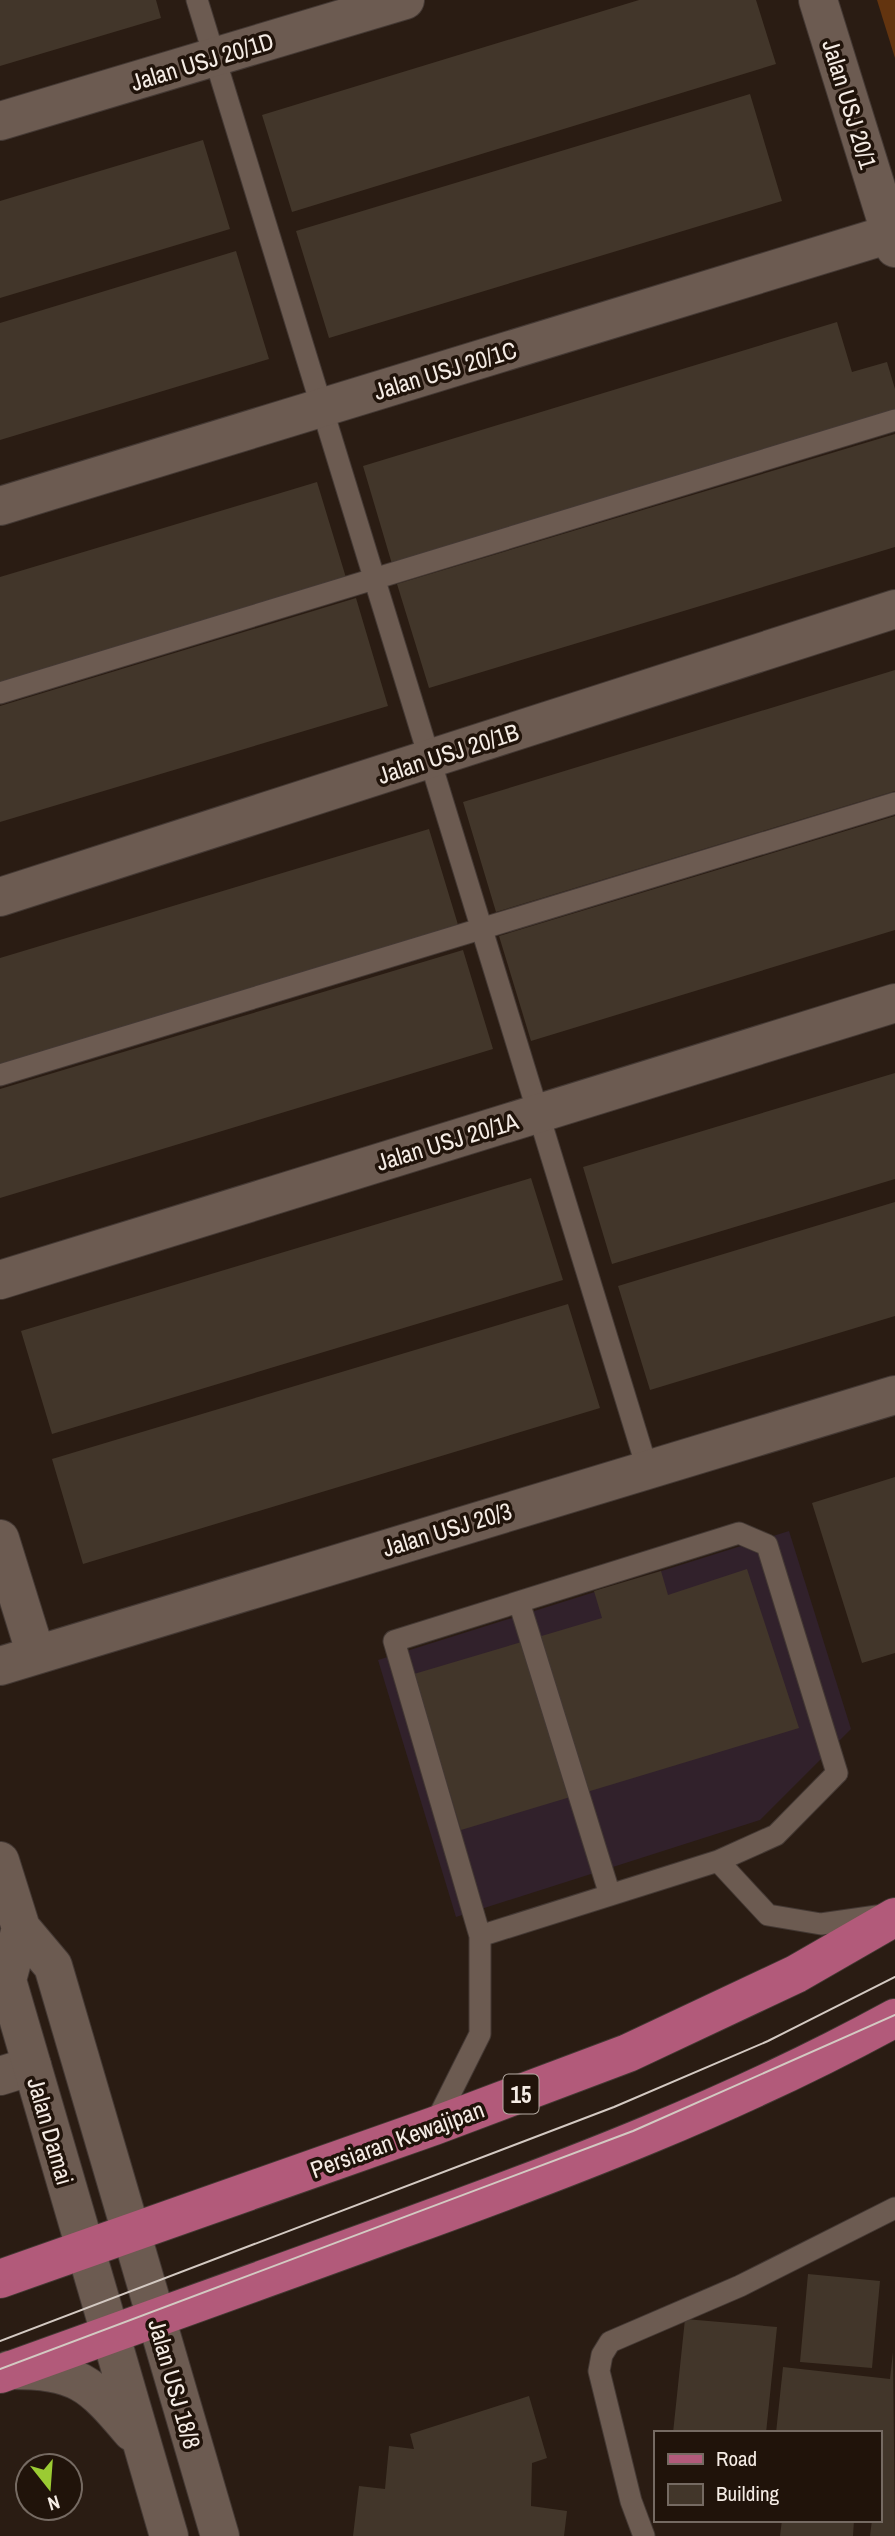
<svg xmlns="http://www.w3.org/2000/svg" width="895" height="2536" font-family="'Archivo Narrow',sans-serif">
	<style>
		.commercial { fill: #31212b }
		.green { fill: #63340f }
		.building { fill: #42362a }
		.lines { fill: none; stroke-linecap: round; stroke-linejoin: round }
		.lane-casing { stroke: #443934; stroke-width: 23 }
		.street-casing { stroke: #443934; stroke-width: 40 }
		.secondary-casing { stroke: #443934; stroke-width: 40 }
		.primary-casing { stroke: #443934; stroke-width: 40 }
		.lane { stroke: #6c5b51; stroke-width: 21 }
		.street { stroke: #6c5b51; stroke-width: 38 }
		.secondary { stroke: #6c5b51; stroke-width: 38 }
		.primary { stroke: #b25a7a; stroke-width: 38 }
		.tram { stroke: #d3c9c2; stroke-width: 2 }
		.labels { text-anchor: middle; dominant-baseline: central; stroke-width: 7; stroke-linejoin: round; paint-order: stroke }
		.shield { fill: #20130a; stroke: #b5aba3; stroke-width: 2 }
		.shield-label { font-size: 23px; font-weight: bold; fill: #f5ece5 }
		.street-label { font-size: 24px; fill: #f5ece5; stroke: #20130a }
	</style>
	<rect width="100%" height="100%" fill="#2a1c13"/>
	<path class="commercial" d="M789 1531 851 1729 760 1820 456 1917 378 1660Z"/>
	<path class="green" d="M877 0H895V58Z"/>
	<path class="building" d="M0 0H156L161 18 0 66Z
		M639 0H756L776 64 292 212 262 115Z
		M750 94 782 201 329 338 296 231Z
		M203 140 230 229 0 298V201Z
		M236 251 269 359 0 440V323Z
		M837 322 852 372 887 362 895 389V411L392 564 363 466Z
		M895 434V547L429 688 397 584Z
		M317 482 347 581 0 685V577Z
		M356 598 388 706 0 822V706Z
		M895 670V791L496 912 463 802Z
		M895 816V930L531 1041 499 936Z
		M429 829 459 928 0 1066V958Z
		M463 950 493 1049 0 1198V1089Z
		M895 1073V1179L612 1264 583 1167Z
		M531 1178 563 1280 52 1434 21 1331Z
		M895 1202V1316L650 1390 618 1286Z
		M568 1304 600 1408 83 1564 52 1459Z
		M895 1477V1653L862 1663 812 1503Z
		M747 1569 799 1728 461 1830 414 1674 602 1618 594 1591 661 1571 668 1595Z
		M808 2274 880 2281 872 2368 800 2362Z
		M685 2319 777 2327 766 2433H673Z
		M893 2352 895 2536H870L872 2520H879V2433H776L783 2367 890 2379Z
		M529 2396 547 2458 532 2463 531 2506 567 2511 564 2536H353L359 2486 385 2489 389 2446 414 2449 410 2434Z
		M782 2520H854L853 2536H780Z"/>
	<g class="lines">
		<defs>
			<path id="lane" d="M197 0 647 1468
				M0 693 895 420
				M0 1075 895 803
				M519 1602 610 1895
				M480 1936 394 1641 739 1533 767 1545 837 1773 776 1835 718 1861
				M435 2124 480 2034V1936L718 1861 768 1915 821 1924 877 1916
				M644 2536 631 2501 599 2371 602 2355 610 2342 740 2286 895 2208"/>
			<path id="street" d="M818 0 895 248
				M0 121 405 0
				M0 506 890 234
				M0 897 895 609
				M0 1280 895 1003
				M0 1539 36 1655
				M0 1666 895 1395
				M0 2076 32 2066
				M131 2232 220 2536
				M110 2333 169 2536
				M9 2370C77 2370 90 2382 132 2432"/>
			<path id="secondary" d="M0 1861 21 1928 53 1966 131 2232
				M21 1928 7 1980 110 2333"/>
			<path id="primary" d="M0 2279 434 2126 628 2053 796 1974 895 1917
				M0 2374C133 2327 266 2278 399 2230 568 2169 736 2105 895 2018"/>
		</defs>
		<use href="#lane" class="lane-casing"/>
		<use href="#street" class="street-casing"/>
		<use href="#secondary" class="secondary-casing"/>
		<use href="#primary" class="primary-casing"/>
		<use href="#lane" class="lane"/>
		<use href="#street" class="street"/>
		<use href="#secondary" class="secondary"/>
		<use href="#primary" class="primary"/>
		<path class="tram" d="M0 2341 614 2107 768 2041 895 1977
			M0 2369 633 2131 895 2015"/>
	</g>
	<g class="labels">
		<rect class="shield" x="503.5" y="2074.5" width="35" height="39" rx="5"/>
		<g class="shield-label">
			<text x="521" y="2094">15</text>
		</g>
		<g class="street-label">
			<text transform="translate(202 61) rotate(-17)">Jalan USJ 20/1D</text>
			<text transform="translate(850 104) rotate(73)">Jalan USJ 20/1</text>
			<text transform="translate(445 370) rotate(-17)">Jalan USJ 20/1C</text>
			<text transform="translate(448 753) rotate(-18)">Jalan USJ 20/1B</text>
			<text transform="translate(447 1141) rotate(-17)">Jalan USJ 20/1A</text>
			<text transform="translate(447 1529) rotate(-17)">Jalan USJ 20/3</text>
			<text transform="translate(51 2131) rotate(74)">Jalan Damai</text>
			<text transform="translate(397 2139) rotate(-20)">Persiaran Kewajipan</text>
			<text transform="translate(175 2384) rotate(74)">Jalan USJ 18/8</text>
		</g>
	</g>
	<rect x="654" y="2431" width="228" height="91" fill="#20130a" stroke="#756a62" stroke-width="2"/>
	<rect x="668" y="2454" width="35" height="10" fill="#b25a7a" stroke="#756a62" stroke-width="2"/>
	<text x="716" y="2466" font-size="21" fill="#f5ece5">Road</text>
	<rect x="668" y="2484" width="35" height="21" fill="#42362a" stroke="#756a62" stroke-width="2"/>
	<text x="716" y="2501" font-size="21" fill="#f5ece5">Building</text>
	<g transform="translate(49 2487) rotate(163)"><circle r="33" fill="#20130a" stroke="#756a62" stroke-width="2"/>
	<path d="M0-5L12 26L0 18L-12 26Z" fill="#9bcb33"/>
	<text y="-10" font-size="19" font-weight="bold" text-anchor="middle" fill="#f5ece5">N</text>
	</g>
</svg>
